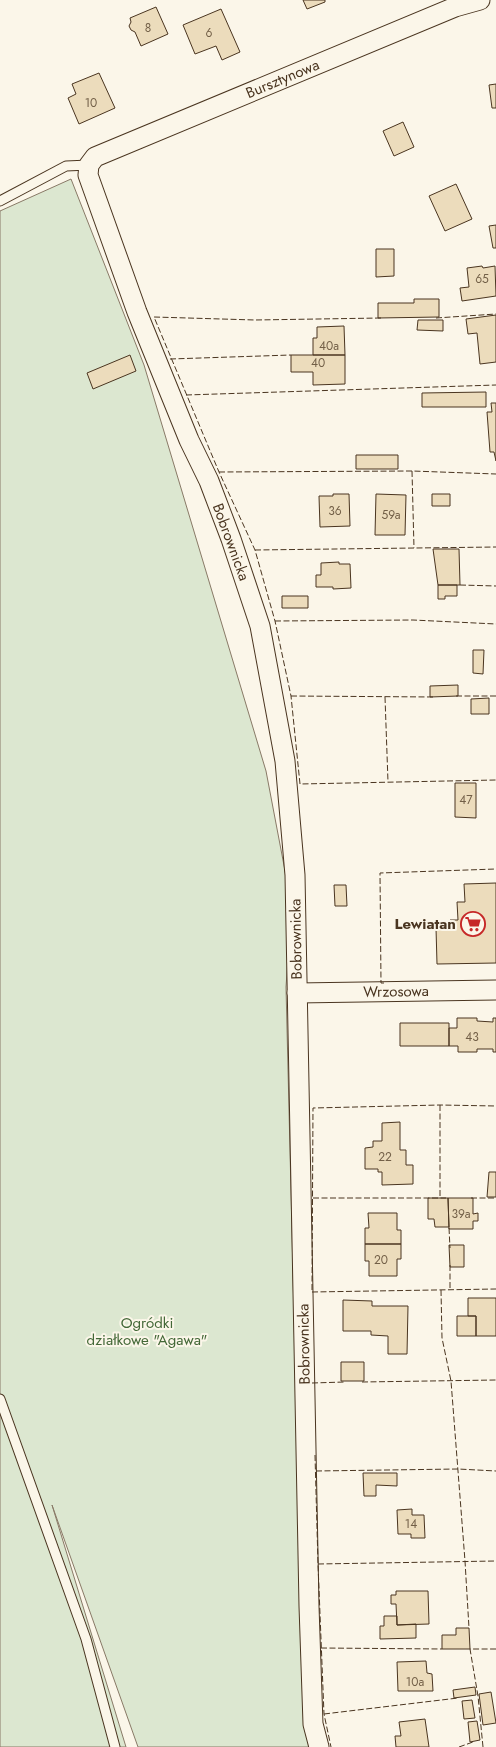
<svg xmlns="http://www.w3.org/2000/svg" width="496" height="1747" font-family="Jost,sans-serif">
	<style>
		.green { fill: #dce7d0; stroke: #887966 }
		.building { fill: #ecdcbc; stroke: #4a3520 }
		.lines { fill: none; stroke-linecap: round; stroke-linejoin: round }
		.lane-casing { stroke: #4a3520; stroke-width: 11 }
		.street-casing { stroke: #4a3520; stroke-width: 21 }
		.lane { stroke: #fbf6e9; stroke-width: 9 }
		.street { stroke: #fbf6e9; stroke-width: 19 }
		.fence { stroke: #4a3520; stroke-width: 1; stroke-dasharray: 6 2.5; stroke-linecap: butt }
		.labels { text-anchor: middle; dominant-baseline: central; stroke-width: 4; stroke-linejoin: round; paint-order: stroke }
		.number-label { font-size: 12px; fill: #725f47 }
		.street-label { font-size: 15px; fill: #4a3520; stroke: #fbf6e9 }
		.poi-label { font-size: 15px; font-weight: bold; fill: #4a3520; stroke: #fbf6e9; text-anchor: end }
		.park-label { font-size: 15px; fill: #436837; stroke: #fbf6e9 }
	</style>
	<rect width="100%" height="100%" fill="#fbf6e9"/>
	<path class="green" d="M71 179 144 365 266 771 286 876 289 943 286 987 304 1722 310 1747H138L52 1505 126 1747H0V211Z"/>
	<path class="building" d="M303 0H325V2L307 9Z
		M156 7 168 34 141 46 135 32 131 30 129 26 131 22 130 18Z
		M221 9 240 52 222 60 216 46 195 54 183 25Z
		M99 73 115 108 79 124 68 98 76 94 72 84Z
		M496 84V108H492L489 85Z
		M403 122 414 147 394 156 383 131Z
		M456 184 472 219 445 231 429 196Z
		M496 225V248H493L489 226Z
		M376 249H394V276L376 277Z
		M482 266 483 268 495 266 496 296 462 301 460 288 469 287 467 268Z
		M414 299H439V317L378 318V303H414Z
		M496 315V362L480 364 477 333 468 334 466 319Z
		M418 320H443V331L417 330Z
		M344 326 345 355H313V338H317V327Z
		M130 355 136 371 93 389 87 373Z
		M291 355H345V384L313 385V372H291Z
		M486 392V407H422V393Z
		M491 403H496V461L494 452H490L487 412H492Z
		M356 455H398V469H356Z
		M333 494H349L350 526 320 527 319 496H333Z
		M376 494 406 495 405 535H375Z
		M432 494H450V506H432Z
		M433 549H459L460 585H438Z
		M339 562V564H350L351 588 333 589V587H316V575H321V563Z
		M438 585H457V596H445V599H438Z
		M282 596H308V608H282Z
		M473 650H484L483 674 473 673Z
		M458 685V696L430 697V686Z
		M489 698V714H471V699Z
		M455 783H476V818L455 817Z
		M496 883V963L437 964 436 928 450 927V920H458L457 902H465L464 884Z
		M334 885H346L347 906H335Z
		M457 1018H477V1021L493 1022V1018H496V1052H493V1049H477V1052H458V1046H449V1028H457Z
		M400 1023H449V1046H400Z
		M400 1122V1150H406V1165H413V1184L382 1185V1172H378V1169H365V1148L373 1147V1141H382V1123Z
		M489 1172H496V1197H487Z
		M428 1198H448L449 1227H435L434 1219H428Z
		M448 1198H473V1214L478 1213V1221H473V1229H449Z
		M368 1213H397V1230H401V1244H365V1228H369Z
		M365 1244H401V1259H397V1276H369V1261H365Z
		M449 1245H464V1267H450Z
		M468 1298H496V1336H476V1316H468Z
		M343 1300 372 1301V1306H408L407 1354H388V1336L371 1335V1331H343Z
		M457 1316H476V1336H457Z
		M341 1362H364V1381H341Z
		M363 1473H397V1486L376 1485V1496H364Z
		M412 1509V1515H424L425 1538H411V1534H398L397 1510Z
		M396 1591H428L429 1624 397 1625 396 1604H391V1595H396Z
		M384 1616H397V1625L416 1624V1638L380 1639V1626H384Z
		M456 1628H469L470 1649H442V1635H456Z
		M426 1661 427 1673 432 1674 433 1691H398L397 1662Z
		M475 1687 476 1695 454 1698 453 1690Z
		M491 1692 496 1723 483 1725 479 1694Z
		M472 1700 475 1718 464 1719 462 1701Z
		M425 1719 429 1747H396L395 1736H401L399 1722Z
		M477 1721 480 1740 470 1742 468 1722Z"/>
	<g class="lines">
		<defs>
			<path id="lane" d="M0 201 66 166 89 165
				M0 1399 86 1639 115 1747"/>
			<g id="street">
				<path id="s1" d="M297 993 496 990"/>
				<path id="s2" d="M319 1747 313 1724 309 1606 295 875 285 761 260 626 231 539 209 481 189 440 137 312 88 175 89 165 95 157 455 7 480 0"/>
			</g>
		</defs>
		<use href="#lane" class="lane-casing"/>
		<use href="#street" class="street-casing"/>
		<use href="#lane" class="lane"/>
		<use href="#street" class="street"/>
		<path class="fence" d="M381 318 255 320 154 317 219 472 255 550 275 621 291 696 300 784 496 780
			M436 318 496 314
			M170 359 291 355
			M186 395 496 385
			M412 471 414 548
			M219 472 412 471 496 474
			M255 550 496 547
			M460 585 496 586
			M275 621 413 620 496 624
			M291 696 434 697
			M456 696H496
			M385 697 388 782
			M384 983H381L380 873 496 869
			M440 1105V1197
			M313 1198H446
			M471 1198H496
			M449 1228 450 1248
			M450 1265V1290
			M312 1290 313 1108 440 1105 496 1106
			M441 1290 442 1338 451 1381 465 1561 469 1628
			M312 1292 496 1289
			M362 1382 496 1380
			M312 1383 345 1382
			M315 1455 318 1564 324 1714 331 1747
			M316 1471 458 1469 496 1471
			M318 1564 496 1561
			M321 1648 442 1649
			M324 1714 458 1698
			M459 1747 473 1742
			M483 1747 478 1696 470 1649H496"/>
	</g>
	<defs>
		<symbol id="supermarket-ring" viewBox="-11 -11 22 22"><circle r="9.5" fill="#fbf6e9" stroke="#c62828" stroke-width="1.5"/><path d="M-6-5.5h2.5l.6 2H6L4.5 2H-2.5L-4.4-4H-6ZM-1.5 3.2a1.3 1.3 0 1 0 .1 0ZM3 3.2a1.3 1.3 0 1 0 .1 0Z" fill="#c62828"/></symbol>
	</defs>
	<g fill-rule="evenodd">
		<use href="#supermarket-ring" x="459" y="910" width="28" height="28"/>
	</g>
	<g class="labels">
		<g class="number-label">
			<text x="148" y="28">8</text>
			<text x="209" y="33">6</text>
			<text x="91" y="103">10</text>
			<text x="482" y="279">65</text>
			<text x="329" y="346">40a</text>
			<text x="318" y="363">40</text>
			<text x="335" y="511">36</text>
			<text x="391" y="515">59a</text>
			<text x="466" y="800">47</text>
			<text x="472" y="1037">43</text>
			<text x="385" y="1157">22</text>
			<text x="461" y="1214">39a</text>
			<text x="381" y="1260">20</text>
			<text x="411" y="1524">14</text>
			<text x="415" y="1682">10a</text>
		</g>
		<g class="street-label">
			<text stroke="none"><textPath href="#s2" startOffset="1831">Bursztynowa</textPath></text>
			<text transform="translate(231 542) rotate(70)">Bobrownicka</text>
			<text transform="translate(296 939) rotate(-91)">Bobrownicka</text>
			<text stroke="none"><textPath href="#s1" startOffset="99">Wrzosowa</textPath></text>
			<text transform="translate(304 1344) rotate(-91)">Bobrownicka</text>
		</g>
		<g class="poi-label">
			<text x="456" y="924">Lewiatan</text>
		</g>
		<g class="park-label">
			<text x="147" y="1323">Ogródki<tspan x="147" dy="17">działkowe "Agawa"</tspan></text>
		</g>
	</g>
</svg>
